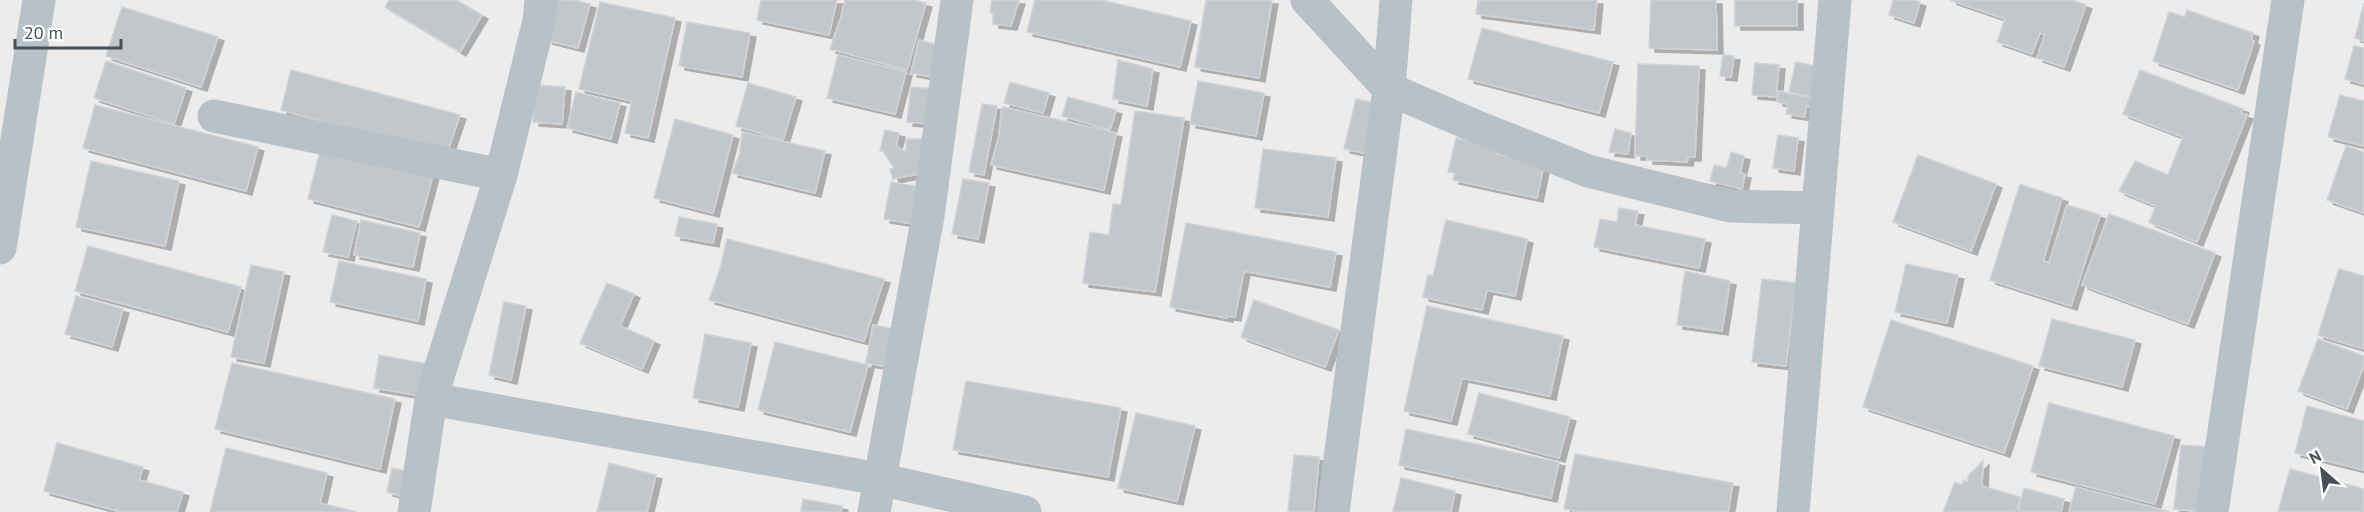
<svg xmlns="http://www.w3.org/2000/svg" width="2364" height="512" font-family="'PT Sans',sans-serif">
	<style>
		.building { fill: #c2c7cb; stroke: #cfd2d7; stroke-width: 1.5; filter: url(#shadow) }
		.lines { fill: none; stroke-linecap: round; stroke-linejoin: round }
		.minor { stroke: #b6c2c8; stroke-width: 33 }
	</style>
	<defs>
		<filter id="shadow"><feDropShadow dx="6" dy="4" stdDeviation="0" flood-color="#0004"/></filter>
	</defs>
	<rect width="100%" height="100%" fill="#eeebeb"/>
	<path class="building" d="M389 0H456L482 15 460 52 385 7Z
		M557 0H574L590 4 578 48 546 40Z
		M761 0H837L829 35 757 20Z
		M845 0H913L926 3 907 70 830 49 841 17Z
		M992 0H1019L1011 26 993 24V13L990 12Z
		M1035 0H1101L1191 21 1180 67 1027 32Z
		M1206 0H1272L1259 78 1195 67Z
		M1478 0H1597L1594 30 1476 14Z
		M1651 0H1716L1717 50 1649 48Z
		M1735 0H1797V26H1735Z
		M1893 0H1913L1920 2 1914 23 1889 15Z
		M1950 0H2072L2086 5 2064 67 2037 58 2045 34 2040 33 2032 54 1997 42 2005 19Z
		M600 2 675 18 648 138 625 133 632 101 579 89Z
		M2364 3V41L2355 38Z
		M122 7 218 37 201 87 106 56Z
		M2187 10 2253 33 2251 40 2254 41 2238 90 2153 61 2169 12 2185 17Z
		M687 22 750 33 742 77 679 66Z
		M1482 28 1613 62 1599 113 1468 79Z
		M919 40 944 46 937 78 911 73Z
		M2354 46 2364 48V84L2345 79Z
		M838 55 906 72 895 114 827 98Z
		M1723 55 1734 56 1731 77 1720 76Z
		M1118 60 1153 69 1147 106 1113 99Z
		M106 61 186 88 174 124 94 98Z
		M1796 62 1820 67 1812 97 1789 92Z
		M1755 63 1779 65 1776 97 1752 95Z
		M1638 64 1699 66 1695 157H1688L1687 162 1647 160V156H1635Z
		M291 70 460 115 446 156 281 110Z
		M2140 70 2243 109 2241 113 2247 115 2197 242 2149 222 2156 206 2119 191 2135 161 2168 175 2183 137 2123 114Z
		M1198 81 1264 93 1256 136 1190 124Z
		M1010 82 1049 93 1043 113 1004 103Z
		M748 83 796 97 783 140 736 126Z
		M536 85 565 87 562 124 533 122Z
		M911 87 935 89 930 124 907 122Z
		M1779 91 1812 98 1811 107 1806 106 1805 117 1786 114 1788 104 1777 102Z
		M576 92 620 103 611 139 567 128Z
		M2340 95 2364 101V146L2328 137Z
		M1068 97 1116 110 1110 130 1062 116Z
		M1356 99 1380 104 1369 154 1344 149Z
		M982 104 997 106 984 175 969 172Z
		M95 105 258 147 246 191 83 148Z
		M1002 107 1116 133 1104 190 991 165 999 136Z
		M1135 111 1184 118 1155 292 1083 283 1090 232 1109 235 1113 204 1121 205Z
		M675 119 733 135 713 213 654 198Z
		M1615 129 1631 133 1628 154 1609 152Z
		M885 130 899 133 896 146 906 152V139H924V173L893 179 890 169 894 168 883 151H880Z
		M742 132 825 151 815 193 732 173 740 153Z
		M1778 135 1798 138 1794 171 1773 168Z
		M1456 138 1498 147 1496 154 1544 164 1537 198 1453 180 1455 173 1448 172Z
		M322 143 434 171 419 227 308 199Z
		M2346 146 2364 152V213L2327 200Z
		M1263 149 1336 158 1328 217 1255 208Z
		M1731 152 1744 156 1740 173 1745 174 1742 189 1710 181 1714 165 1727 168Z
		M1918 155 1996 184 1971 251 1893 222Z
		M91 161 179 181 165 246 76 227Z
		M963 179 989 183 978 239 952 234Z
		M891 182 920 187 914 224 884 219Z
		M2020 184 2062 198 2043 261 2049 263 2067 205 2100 215 2071 306 1990 280Z
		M1619 208 1638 211 1635 225 1705 239 1699 268 1594 247 1600 219 1617 222Z
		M2109 214 2215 253 2188 324 2082 285Z
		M332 215 357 221 348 257 323 252Z
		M679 217 717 224 713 243 675 236Z
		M361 220 420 233 413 267 354 255Z
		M1446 220 1527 239 1515 296 1487 290 1482 310 1423 297 1428 275 1433 276Z
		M1186 223 1336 252 1330 287 1244 271 1235 317 1227 316V318L1170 307Z
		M727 239 884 279 864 341 709 300 720 269Z
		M88 246 241 287 228 332 75 291Z
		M339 261 426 279 418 321 330 302Z
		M1906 264 1958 275 1947 323 1895 312Z
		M251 265 284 272 264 363 231 357Z
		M2339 269 2364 276V349L2318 335Z
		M1685 271 1730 281 1722 331 1677 325Z
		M1762 279 1796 283 1786 366 1752 362Z
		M607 283 634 294 620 326 654 341 642 369 580 343Z
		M76 296 123 309 112 347 65 334Z
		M1254 300 1339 330 1325 367 1241 337Z
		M504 302 526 306 511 380 489 375Z
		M1427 306 1563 336 1550 396 1462 378 1451 421 1404 411Z
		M2052 319 2135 340 2122 387 2039 366Z
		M1891 320 2033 366 2004 453 1863 407Z
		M873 325 895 329 888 367 866 363Z
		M705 334 751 343 738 407 693 398Z
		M2318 339 2364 356V365L2347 409 2298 391Z
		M775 342 868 365 850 432 758 410Z
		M379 355 433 365 427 397 374 388Z
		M232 363 395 399 380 469 215 429Z
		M966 381 1121 408 1108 477 953 450Z
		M1479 393 1570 417 1559 458 1468 434Z
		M2049 403 2174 436 2155 504 2031 472Z
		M2307 406 2364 421V470L2295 453Z
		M1136 413 1195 426 1177 501 1118 488Z
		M1406 429 1559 462 1551 498 1399 465Z
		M57 443 143 467 139 480 183 492 177 512H121L44 491Z
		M2181 445 2210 447 2203 512 2174 509Z
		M226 448 327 473 320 503 357 512H210Z
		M1575 454 1733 483 1728 512H1581L1564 509Z
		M1294 455 1319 457 1314 512H1288Z
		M1983 461 1982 486 2020 497 2015 512H1943L1955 482 1962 485 1964 480 1968 482V476Z
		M609 463 656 475 647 512H597Z
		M392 468 409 472 404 497 387 492Z
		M2290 469 2364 489V512H2278Z
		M1401 478 1455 491 1451 512H1393Z
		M2076 487 2170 512H2069Z
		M2024 488 2064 499 2061 512H2018Z
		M803 499 842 506 841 512H801Z"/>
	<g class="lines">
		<path class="minor" d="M1307 0 1389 89 1475 126 1588 171 1730 206 1818 208
			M214 116 501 175
			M0 248 39 0
			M431 399 879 479 1025 512
			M414 512 431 399 501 175 539 21 541 0
			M874 512 928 216 957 0
			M1333 512 1389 89 1396 0
			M1793 512 1835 0
			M2212 512 2288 0"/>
	</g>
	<g transform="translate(2322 470) rotate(332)" stroke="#ffffff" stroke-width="4.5" paint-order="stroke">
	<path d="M0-4.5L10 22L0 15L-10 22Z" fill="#445158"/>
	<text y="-9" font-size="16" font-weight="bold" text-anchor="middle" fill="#445158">N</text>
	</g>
	<path d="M15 39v9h106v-9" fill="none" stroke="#445158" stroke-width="3"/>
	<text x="24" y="39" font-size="18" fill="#445158" stroke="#ffffff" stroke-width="4.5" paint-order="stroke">20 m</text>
</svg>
